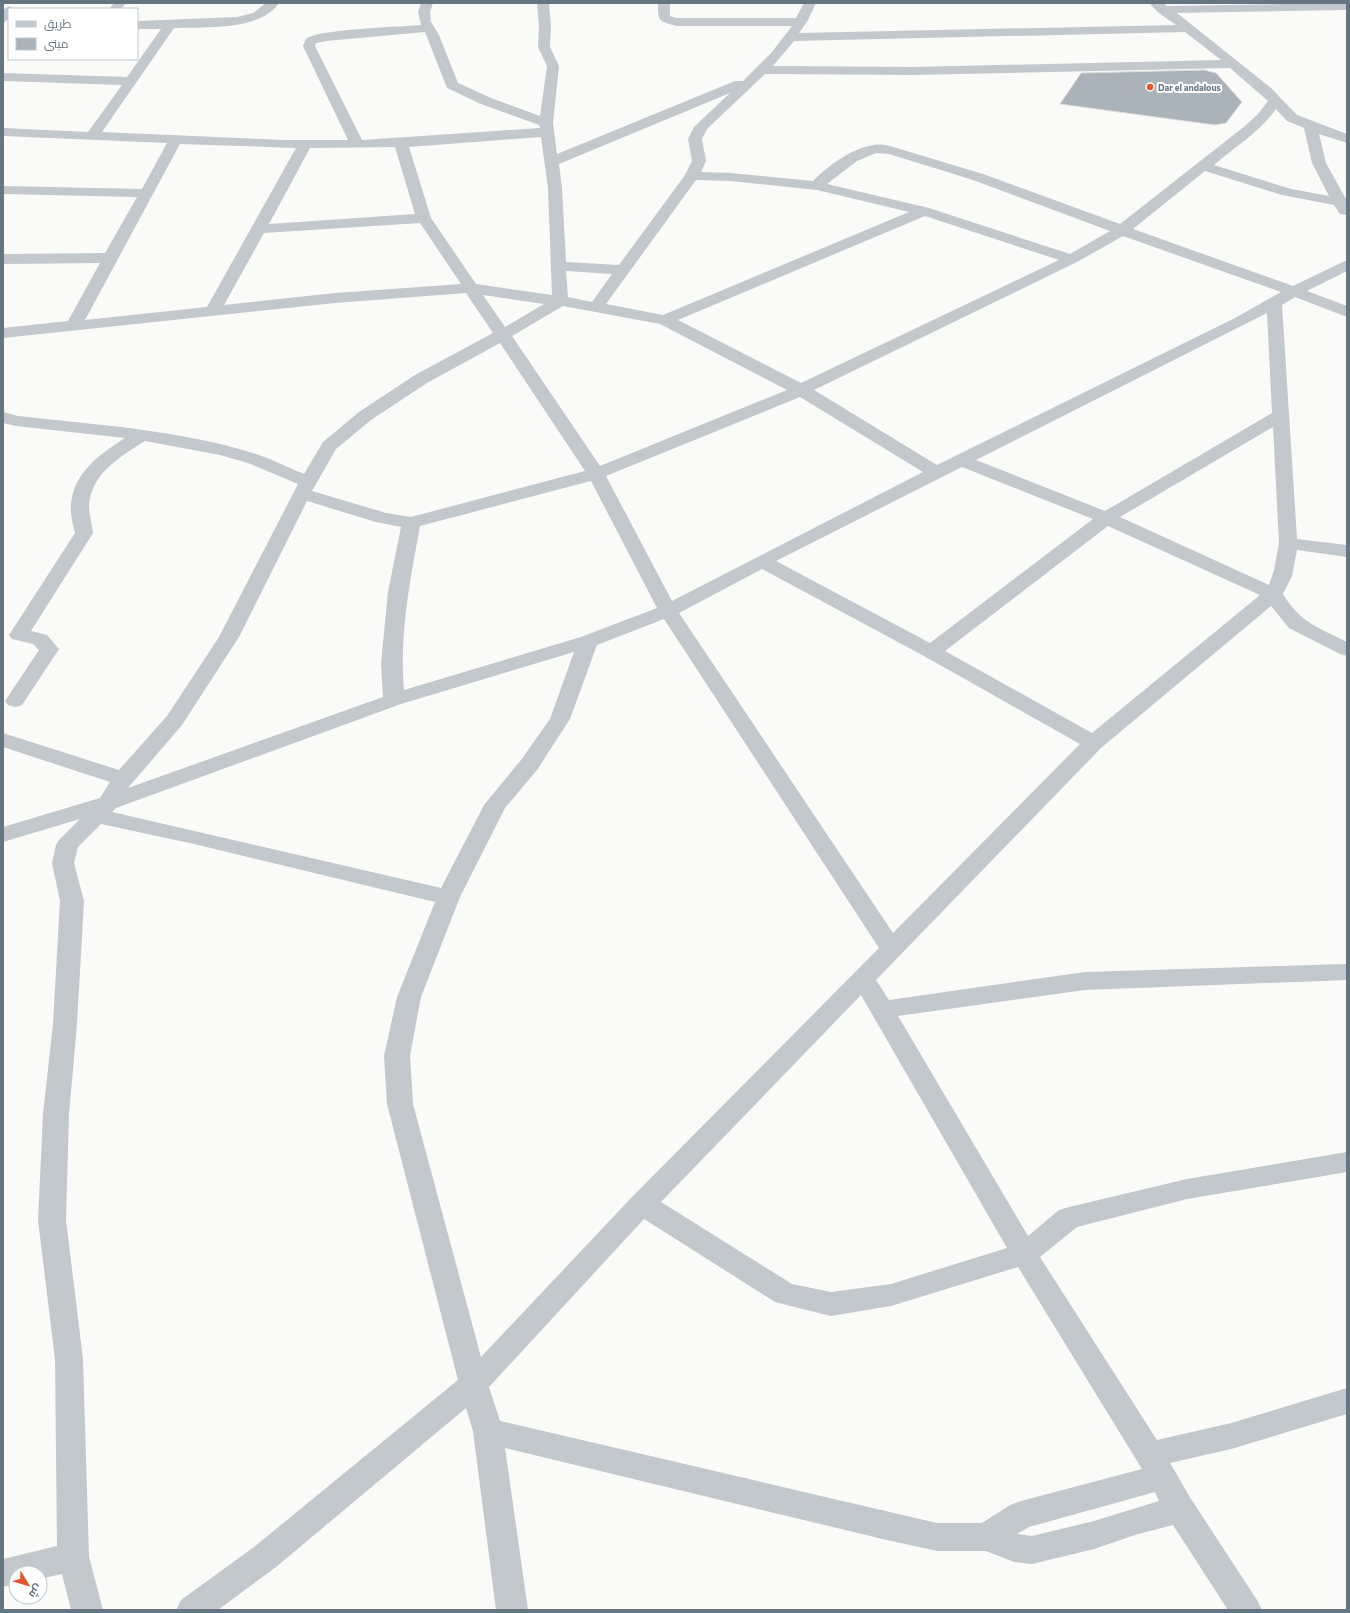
<svg xmlns="http://www.w3.org/2000/svg" width="1350" height="1613" font-family="Commissioner,Cairo,sans-serif">
	<style>
		.building { fill: #aab3b9; stroke: #dcdcda }
		.lines { fill: none; stroke-linecap: round; stroke-linejoin: round }
		.minor { fill: #c3c8cc; fill-rule: evenodd }
		.poi-dot { fill: #e4572e; stroke: #fff; stroke-width: 1.5 }
		.labels { text-anchor: middle; dominant-baseline: central; stroke-width: 4; stroke-linejoin: round; paint-order: stroke }
		.far-poi-label { font-size: 9px; font-weight: bold; fill: #657683; stroke: #fff; text-anchor: start }
	</style>
	<rect width="100%" height="100%" fill="#fafaf8"/>
	<path class="building" d="M1204 70 1216 73 1242 102 1226 123 1215 125 1060 104 1081 73Z"/>
	<g class="lines">
		<path class="minor" d="M114 3H126L121 9H109Z
			M266 3H279C260 31 205 27 174 28L102 132 285 140H348L303 46C304 43 305 40 307 38 322 29 399 27 421 25L418 12 421 3H433L430 12 431 22 439 35 458 83 491 98 540 116 547 66 538 47 539 27 537 3H549L551 27 550 47 559 66 553 123 557 154 735 81H743L772 52 792 26H676C658 21 658 21 658 3H670V16L677 18H796L804 3H816L807 22 799 33 1176 25 1159 13 1149 3H1163L1167 6 1347 3V10L1177 13 1271 88 1297 115 1347 134V143L1319 134 1326 163 1347 201V215L1340 214 1334 205 1282 195 1205 171 1133 229 1293 286 1347 260V271L1307 291 1347 306V317L1295 297 1282 305 1297 539 1347 545V557L1297 550 1292 576 1283 594C1301 623 1317 627 1347 642V656L1340 654 1289 628 1271 606 1101 748 876 980 889 1000 1085 972 1347 964V980L1085 990 898 1016 1028 1236 1059 1210 1069 1207 1187 1179 1347 1152V1172L1187 1199 1077 1227 1040 1257 1157 1440 1231 1423 1347 1388V1414L1231 1449 1170 1463 1191 1499 1257 1600 1262 1610H1228L1173 1525 1138 1534 1094 1549 1032 1564 1014 1562 986 1551H937L887 1540 505 1448 528 1610H496L473 1431 466 1408 276 1567 218 1610H176L181 1600 254 1547 458 1380 387 1104 384 1056 397 997 435 902 194 844 101 824 78 847 74 863 84 901 77 1024 69 1114 66 1220 83 1359 89 1557 103 1610H71L62 1574 40 1579V1573H16V1584L3 1587V1559L57 1546 55 1359 38 1220 43 1114 53 1024 60 901 52 863 56 845 59 840 80 819 3 842V827L100 798 110 782 3 747V733L119 770 167 716 219 637 298 484 248 463 220 455 145 441C120 457 91 473 89 506 89 515 92 524 93 533L31 631 47 635 59 649 22 705 15 707 8 705 5 701 39 650 33 644 12 639 9 635 75 533C73 524 70 515 71 505 73 473 100 454 125 438L16 426 3 423V412L18 416C97 425 183 430 259 455 274 460 289 468 304 474L323 442 359 412 415 375 493 333 466 293 335 303 3 338V328L68 321 100 263 3 264V254L105 253 137 197 3 194V186L142 189 167 143 3 136V128L88 132 122 85 3 81V73L127 77 161 29H137V21L237 17 253 13ZM425 32 447 88 481 104 539 125 540 128 362 140 315 46 316 43 326 41ZM1185 32 1221 60 913 67 773 66 794 41ZM1230 68 1268 101 1258 114 1245 126 1120 224 983 174 890 146C885 145 880 144 874 145 852 148 829 165 813 181L731 173 701 172 706 161 702 139 707 129 765 74 913 75ZM730 93 694 127 688 139 692 161 685 175 619 265 566 262 562 188 559 164ZM1276 109 1287 121 1304 128 1312 163 1329 196 1291 189 1214 165C1235 147 1260 132 1276 109ZM541 137 548 188 552 295 476 284 431 218 409 147ZM180 144 296 148 207 307 85 320ZM395 147 415 214 269 224 310 148ZM876 153 889 154 973 180 1110 231 1070 254 929 208 827 184 857 161ZM696 180 731 181 817 190 909 212 663 315 606 304ZM925 216 1059 260 801 383 678 320ZM420 223 461 284 335 293 224 305 264 233ZM1123 236 1281 292 1235 318 937 465 814 390 1077 262ZM566 271 612 274 592 302 568 297ZM483 295 544 304 505 327ZM563 306 660 324 787 390 600 466 512 336ZM1267 313 1272 413 1105 511 976 460ZM500 343 585 471 411 517 386 513 312 491 336 449 371 420 427 383ZM800 397 923 472 672 601 606 476ZM1273 427 1279 543 1274 570 1269 585 1120 517ZM962 467 1093 519 930 643 776 561ZM591 481 657 608 581 637 404 690C399 635 410 581 420 526ZM307 501 376 522 401 527 388 592 381 663 383 697 128 788 182 725 239 637ZM1108 526 1260 595 1092 733 945 651ZM762 569 924 656 1080 744 893 933 679 613ZM664 619 879 948 632 1197 481 1357 413 1104 410 1056 421 997 460 897 505 808 537 770 570 719 597 645ZM574 652 550 719 521 760 484 805 441 888 112 812 116 808 401 704ZM861 995 1007 1248 891 1284 831 1292 792 1284 661 1202ZM644 1219 775 1302 831 1316 891 1306 1018 1267 1142 1469 1021 1501 1010 1505 982 1523H937L500 1421 489 1387ZM1155 1492 1159 1501 1094 1521 1032 1536 1017 1534 1029 1527Z
			M9 6 14 9H9V19L3 23V10Z"/>
	</g>
	<circle class="poi-dot" cx="1150" cy="87" r="4"/>
	<g class="labels">
		<g class="far-poi-label">
			<text x="1158" y="87">Dar el andalous</text>
		</g>
	</g>
	<rect width="1350" height="1613" fill="none" stroke="#657683" stroke-width="8"/>
	<rect x="8" y="8" width="130" height="52" fill="#ffffff" stroke="#c1c8cd"/>
	<rect x="16" y="21" width="20" height="6" fill="#c3c8cc" stroke="#c1c8cd"/>
	<text x="44" y="28" font-size="12" fill="#657683">طريق</text>
	<rect x="16" y="38" width="20" height="12" fill="#aab3b9" stroke="#c1c8cd"/>
	<text x="44" y="48" font-size="12" fill="#657683">مبنى</text>
	<g transform="translate(28 1585) rotate(128)"><circle r="19" fill="#ffffff" stroke="#c1c8cd"/>
	<path d="M0-3L7 15L0 10L-7 15Z" fill="#e4572e"/>
	<text y="-6" font-size="11" font-weight="bold" text-anchor="middle" fill="#657683">ش</text>
	</g>
</svg>
